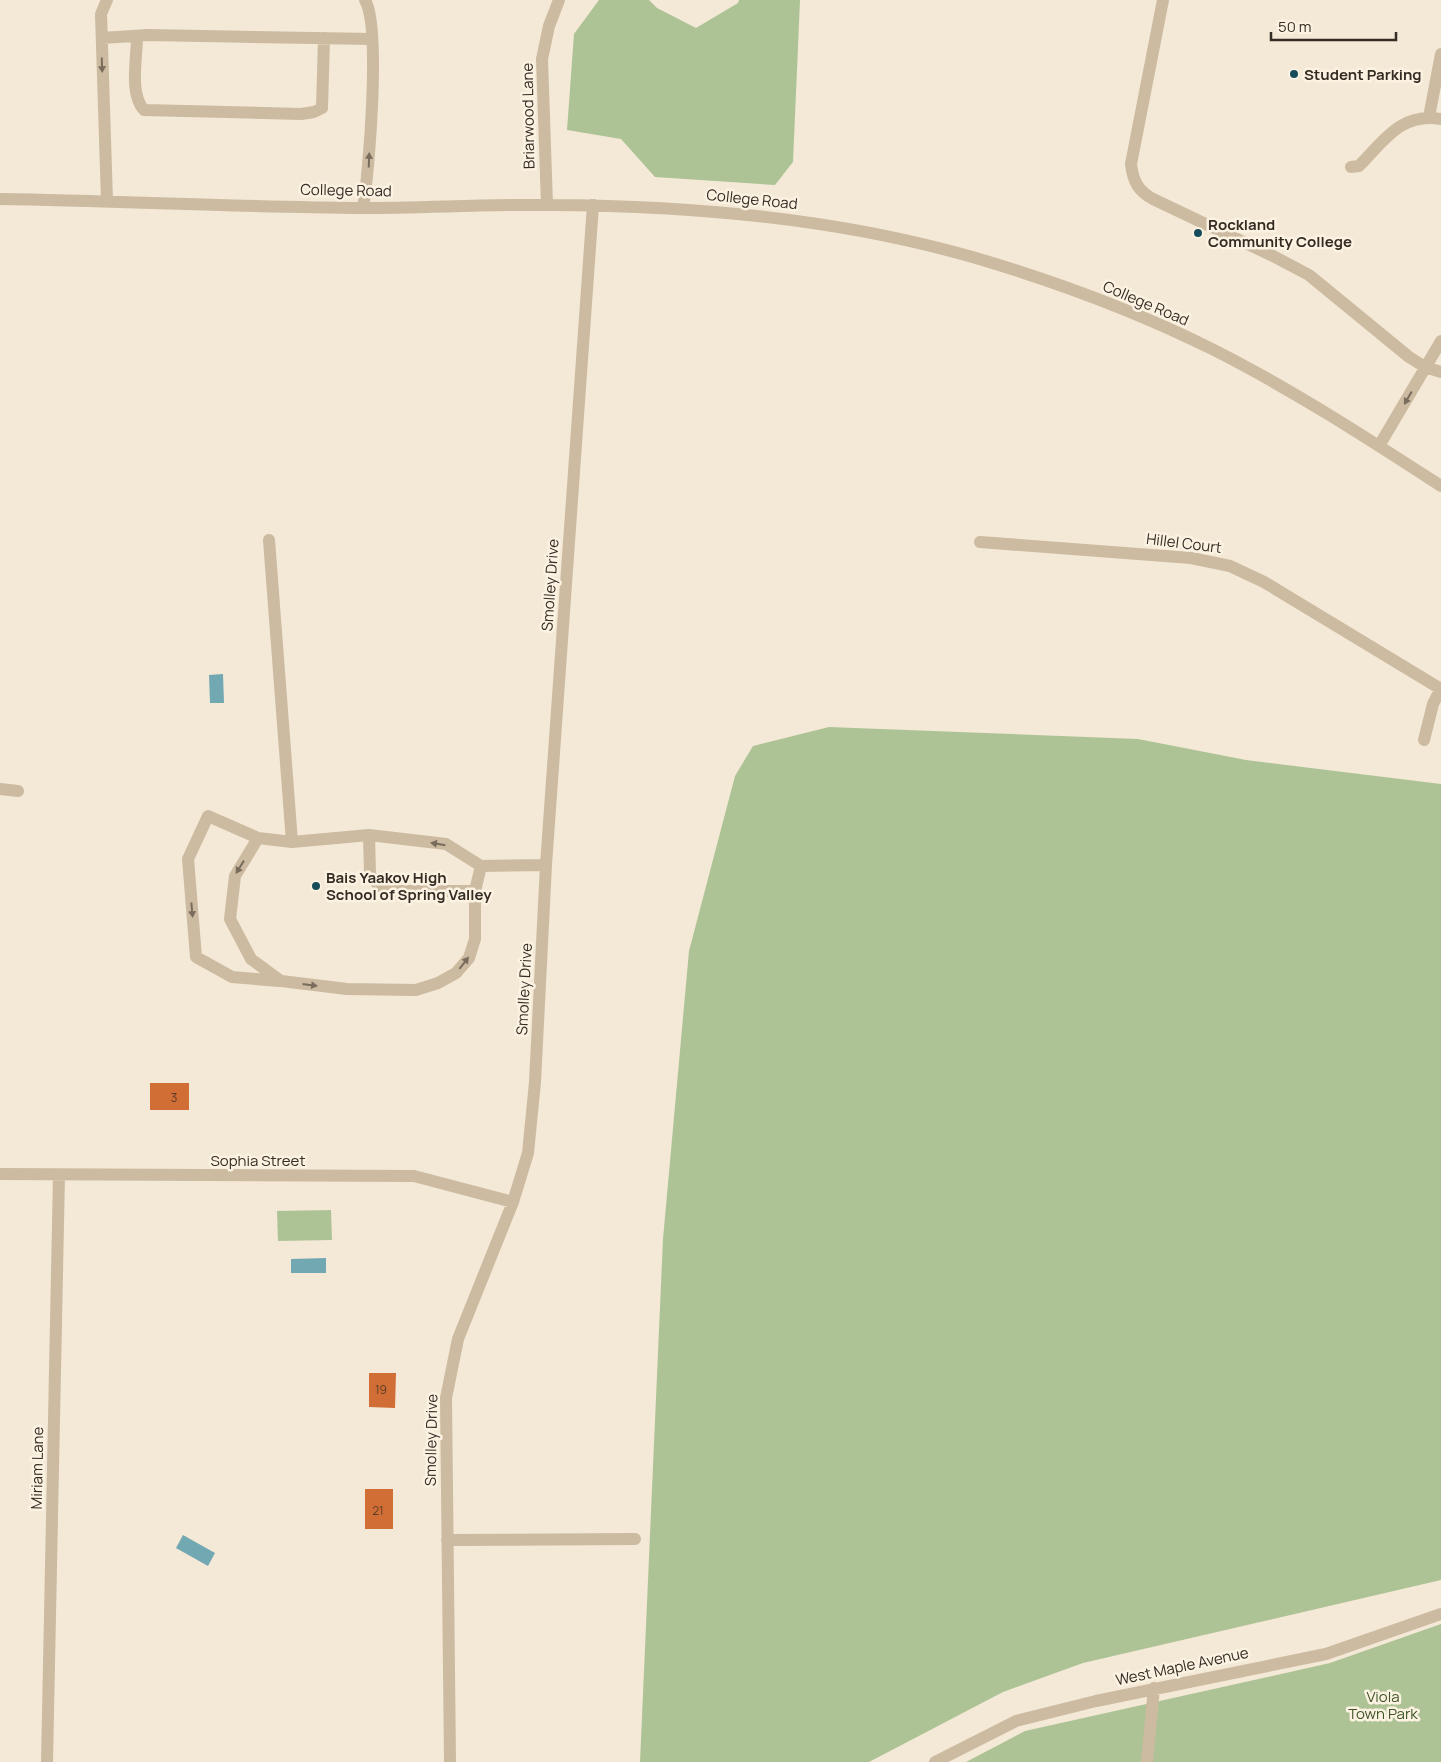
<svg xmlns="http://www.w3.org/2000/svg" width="1441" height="1762" font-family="Manrope,sans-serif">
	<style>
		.green { fill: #aec395 }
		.water { fill: #72a8b2 }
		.building { fill: #d16e35 }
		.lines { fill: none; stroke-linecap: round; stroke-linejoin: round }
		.minor { stroke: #ccbaa1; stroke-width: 12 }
		.oneway { fill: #796c5c }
		.poi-dot { fill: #174d5a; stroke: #fbf2e2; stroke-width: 2 }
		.labels { text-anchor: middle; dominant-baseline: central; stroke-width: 5; stroke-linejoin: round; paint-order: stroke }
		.number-label { font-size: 12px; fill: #5c3c28 }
		.poi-label { font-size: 15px; font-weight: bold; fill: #352c24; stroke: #fbf2e2; text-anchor: start }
		.street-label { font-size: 15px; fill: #352c24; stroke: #fbf2e2 }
		.park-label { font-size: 15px; fill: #3e5526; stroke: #fbf2e2 }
	</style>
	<rect width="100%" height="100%" fill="#f3e9d6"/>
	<path class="green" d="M599 0H649L657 8 696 28 738 3 739 0H800L793 162 775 185 655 177 621 139 567 130 574 34Z
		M829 727 1138 739 1246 760 1441 784V1580L1083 1663 1003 1692 869 1762H640L663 1239 689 951 735 776 753 746Z
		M331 1210 332 1240 278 1241 277 1211Z
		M1441 1624V1762H966L1025 1731 1330 1663Z"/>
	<path class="water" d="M223 674 224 703H210L209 675Z
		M326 1258V1273H291V1259Z
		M183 1535 215 1553 208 1566 176 1548Z"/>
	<path class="building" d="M150 1083H189V1110H150Z
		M369 1373H396L395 1408 369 1407Z
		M365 1489H393V1529H365Z"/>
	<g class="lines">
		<path class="minor" d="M107 0 101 14 107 201
			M1163 0 1131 164C1133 181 1138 191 1153 199L1273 256 1309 275 1409 357 1425 367 1441 372
			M137 37C137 58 129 94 144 110L301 114 314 112 322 108 324 38
			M102 38 148 35 372 39
			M1429 117 1441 54
			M1351 167 1359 166C1384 141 1401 112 1441 119
			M0 199C121 201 241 207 362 208 425 208 488 204 550 205 694 206 837 218 976 258 1057 282 1138 312 1214 350 1293 390 1367 438 1441 486
			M547 205 542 59 549 26 559 0
			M363 208C369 173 381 26 365 0
			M1379 446 1441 341
			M269 540 292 842
			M980 542 1191 558 1230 566 1264 582 1441 689
			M1424 740 1433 704 1441 688
			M0 789 18 791
			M369 835 370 874 378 885 391 891H475
			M258 838 208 816 188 859 196 957 232 977 279 981
			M481 866 475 891V939L469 958 456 973 438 983 416 990 347 989 281 981 251 959 230 919 235 876 258 838 292 842 369 835 446 844 481 866 546 865
			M0 1174 414 1176 513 1202
			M447 1540 635 1539
			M47 1762 59 1175
			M450 1762 446 1398 458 1339 513 1202 528 1153 535 1082 546 865 593 205
			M935 1762 1016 1721 1096 1701 1326 1654 1441 1614
			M1147 1762 1154 1688"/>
	</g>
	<defs><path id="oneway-solid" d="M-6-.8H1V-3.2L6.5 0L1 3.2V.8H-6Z" transform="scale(1.25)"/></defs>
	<g class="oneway">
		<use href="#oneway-solid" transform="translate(102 65) rotate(88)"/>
		<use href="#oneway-solid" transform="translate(369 160) rotate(-88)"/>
		<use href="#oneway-solid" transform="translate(1408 398) rotate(120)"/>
		<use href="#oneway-solid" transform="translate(438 844) rotate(-171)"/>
		<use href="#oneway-solid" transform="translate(240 867) rotate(122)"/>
		<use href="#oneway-solid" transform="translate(192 910) rotate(85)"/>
		<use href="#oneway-solid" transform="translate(464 963) rotate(-52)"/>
		<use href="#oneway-solid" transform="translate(310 985) rotate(7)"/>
	</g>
	<g class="poi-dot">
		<circle cx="1294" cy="74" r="5"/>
		<circle cx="1198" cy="233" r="5"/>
		<circle cx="316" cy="886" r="5"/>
	</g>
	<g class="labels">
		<g class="number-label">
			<text x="174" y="1097">3</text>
			<text x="381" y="1389">19</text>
			<text x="378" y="1510">21</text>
		</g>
		<g class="poi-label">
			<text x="1304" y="74">Student Parking</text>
			<text x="1208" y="224">Rockland<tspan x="1208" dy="17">Community College</tspan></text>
			<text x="326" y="877">Bais Yaakov High<tspan x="326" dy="17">School of Spring Valley</tspan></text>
		</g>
		<g class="street-label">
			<text transform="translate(528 116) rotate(-91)">Briarwood Lane</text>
			<text transform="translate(346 190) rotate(1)">College Road</text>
			<text transform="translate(752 199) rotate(6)">College Road</text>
			<text transform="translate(1146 303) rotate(23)">College Road</text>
			<text transform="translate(1184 543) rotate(7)">Hillel Court</text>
			<text transform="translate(550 585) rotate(-86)">Smolley Drive</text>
			<text transform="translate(524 989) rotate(-87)">Smolley Drive</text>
			<text x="258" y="1160">Sophia Street</text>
			<text transform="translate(431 1440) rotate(-89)">Smolley Drive</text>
			<text transform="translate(37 1468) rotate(-89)">Miriam Lane</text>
			<text transform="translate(1182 1666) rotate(-12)">West Maple Avenue</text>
		</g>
		<g class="park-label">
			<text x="1383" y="1696">Viola<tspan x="1383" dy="17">Town Park</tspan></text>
		</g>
	</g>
	<path d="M1271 32v8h125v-8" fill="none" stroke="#352c24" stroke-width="2.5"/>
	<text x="1278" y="32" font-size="15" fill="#352c24" stroke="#fbf2e2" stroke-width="4" paint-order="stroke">50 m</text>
</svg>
